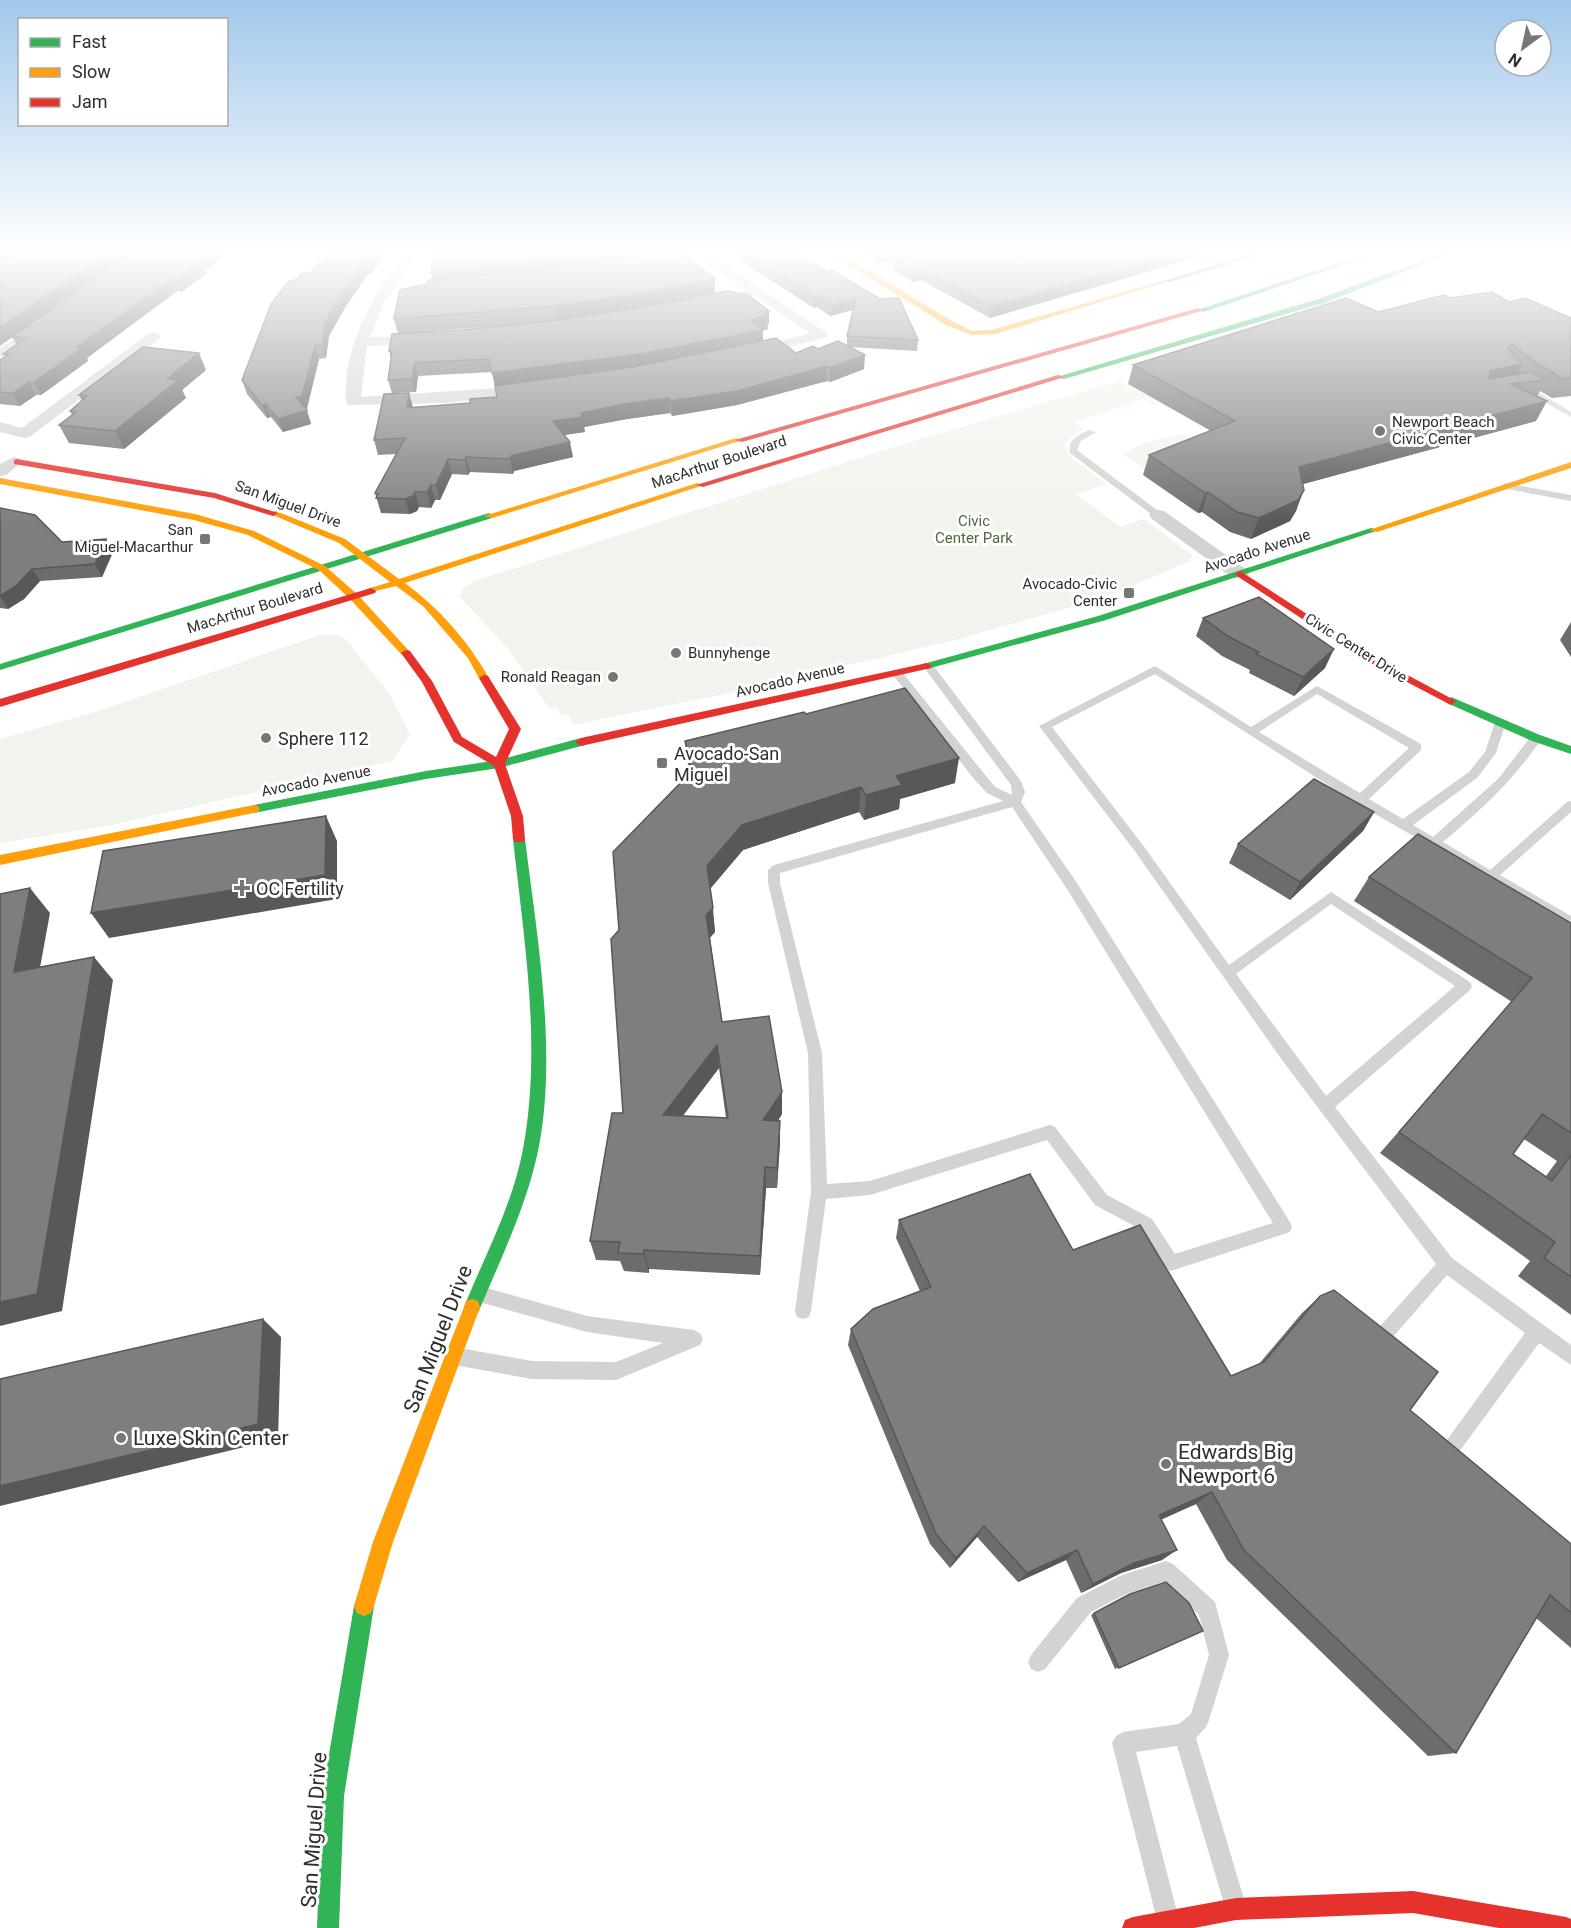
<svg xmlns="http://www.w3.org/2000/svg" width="1571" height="1928" font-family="Roboto,sans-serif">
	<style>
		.green { fill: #f0f4ec }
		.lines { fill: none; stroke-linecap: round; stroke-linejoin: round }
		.lane { fill: #d3d3d3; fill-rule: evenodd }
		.street { fill: #d3d3d3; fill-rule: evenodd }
		.fast { fill: #30b455; fill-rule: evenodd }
		.slow { fill: #ff9f0a; fill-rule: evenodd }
		.jam { fill: #e5322d; fill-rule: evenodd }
		.wall { fill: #6c6c6c; fill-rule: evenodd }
		.shaded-wall { fill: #585858 }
		.building { fill: #7e7e7e; stroke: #585858; stroke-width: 1.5; fill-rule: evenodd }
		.poi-dot { fill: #777; stroke: #fff; stroke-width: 2 }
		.labels { text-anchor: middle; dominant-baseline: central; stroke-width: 6; stroke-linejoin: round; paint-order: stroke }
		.far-poi-label { font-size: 15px; fill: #2e2e2e; stroke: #fff; text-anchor: end }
		.far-street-label { font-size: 15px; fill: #2e2e2e; stroke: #fff }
		.far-park-label { font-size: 15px; fill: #4f683d; stroke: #fff }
		.poi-label { font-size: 18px; fill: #2e2e2e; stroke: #fff; text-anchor: start }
		.near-street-label { font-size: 21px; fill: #2e2e2e; stroke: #fff }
		.near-poi-label { font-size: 21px; fill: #2e2e2e; stroke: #fff; text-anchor: start }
	</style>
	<rect width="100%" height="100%" fill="#fff"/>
	<path class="green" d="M1119 381 1160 403 1154 405 1143 399 1074 422 1085 429 1071 437 1065 445 1068 454 1073 459 1106 484 1076 494 1120 527 1144 519 1193 556 1188 562 1103 598 955 640 739 691 573 725 568 714 560 715 558 707 549 708 509 650 460 597 464 587 475 581 900 445Z
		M1182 434 1207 449 1148 471 1123 454 1146 442Z
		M323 634 339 635 347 641 390 695 410 734 392 761 112 825 0 843V739L95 712Z"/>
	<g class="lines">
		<path class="lane" d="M1521 385H1527L1571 412V417L1521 389Z
			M1089 430 1096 432 1081 441 1077 450 1161 513V517H1155L1070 453C1067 440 1079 434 1089 430Z
			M1505 483 1571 495V501L1502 488 1501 486Z
			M928 663 932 664 1021 781 1025 792 1021 802 1077 883 1290 1222 1292 1227 1290 1232 1171 1271 1165 1269 1140 1229 1095 1205 1047 1140 870 1195 826 1199 811 1311 809 1317 803 1319 797 1317 795 1311 811 1192 808 1053 768 883V870L774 865 1003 801 987 793 974 779 893 675V671H901L995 787 1012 795 1011 785 923 666ZM1012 807 1067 889 1273 1223 1175 1254 1152 1219 1107 1195 1055 1127 1050 1125 870 1181 827 1184 822 1053 780 883V873Z
			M1155 666 1251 727 1317 686 1421 744V750L1369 799 1403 819 1469 772 1485 752 1496 719H1504L1506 722 1496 753 1477 778 1413 825 1433 837 1498 779 1532 735H1540L1542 738C1515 779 1480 811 1443 842L1490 870 1567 802 1571 801V812L1500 875 1571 916V927L1356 803 1155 674 1052 727 1142 844 1229 965 1331 892 1470 982 1472 986 1470 990 1335 1107 1452 1258 1571 1345V1365L1539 1343 1456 1456 1450 1459 1444 1456 1441 1450 1444 1444 1525 1333 1447 1275 1386 1345 1380 1348 1374 1345 1371 1339 1374 1333 1436 1264 1282 1060 1134 850 1039 726ZM1317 694 1409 748 1360 793 1259 732ZM1331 904 1455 986 1326 1096 1236 974Z
			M479 1286 587 1316 694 1330 700 1333 703 1339 700 1345 616 1380 532 1379 454 1365 448 1362 445 1356 448 1350 454 1347 532 1361 616 1362 663 1343 587 1332 479 1302 473 1300 471 1294 473 1288Z
			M1166 1561 1173 1564 1215 1602 1229 1655 1209 1720 1206 1727 1196 1738 1244 1899 1241 1907 1233 1910 1225 1907 1177 1746 1136 1752 1177 1912 1174 1920 1166 1923 1158 1920 1155 1912 1112 1743 1116 1736 1123 1732 1179 1724 1191 1714 1209 1655 1199 1615 1163 1582 1126 1594 1091 1612 1045 1669 1038 1672 1031 1669 1028 1662 1031 1655 1077 1598 1122 1575Z"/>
		<path class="street" d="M404 254H417L383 305 370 337 426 336 433 340 426 344 367 346 361 397 530 386 535 388 538 391 535 394 446 403 348 405C344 399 346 390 346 383 350 334 375 293 404 254Z
			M694 254H709L828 334 826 337 757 356H747L745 353 747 350 810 333 754 295 709 307 704 306 702 303 704 300 745 290Z
			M920 254H942L866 277 860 273 861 270Z
			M45 320 50 321 52 324 50 327 0 358V348Z
			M154 332 161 336 159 339 31 436 25 438 0 432V422L22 428 149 333Z
			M14 457 20 459 22 462 6 475 0 476V464Z
			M1158 510 1164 511 1247 570 1249 574 1247 578H1233L1152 519 1149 515 1152 511Z"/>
		<path class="fast" d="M1366 254H1377L1204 312 1197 310Z
			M1440 254H1451L1324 303 1064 379 1057 377 1318 299Z
			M489 513 494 516 492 518 0 670V664Z
			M1371 528 1379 530 1106 620 927 669 922 666 923 664 1098 616Z
			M1451 697 1540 735 1571 746V754L1532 741 1447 703 1446 701Z
			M581 738 585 739V745L499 768 426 779 254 813 248 809 254 805 426 771 499 760Z
			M519 835 525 839C537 936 558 1055 538 1151 526 1208 500 1260 478 1313L472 1315 466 1313 464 1307C485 1255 513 1204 523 1149 542 1047 524 940 513 839Z
			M364 1596 371 1599 374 1606 344 1796 339 1928H317L322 1796 354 1606 357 1599Z"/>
		<path class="slow" d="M831 254H840L952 321 972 331 992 330 1165 280 1170 281 995 334 971 335 946 325Z
			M736 438 743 440 492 518 484 516Z
			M1571 462V468L1377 532 1369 530Z
			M0 478 195 514 254 531 325 566 357 594 411 653 410 655H402L349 598 319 570 248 535 194 520 0 484Z
			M697 483 704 485 405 583C439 608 468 641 489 678L484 681 480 680 468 658 423 606 396 586 367 593V589L390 582 339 543 268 513 276 511 345 539 399 579Z
			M254 805 258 806 260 809 258 812 0 865V855Z
			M472 1299 478 1301 480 1307 393 1542 374 1606 371 1613 364 1616 357 1613 354 1606 373 1542 464 1307 466 1301Z"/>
		<path class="jam" d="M1251 254H1263L1169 282 1164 281Z
			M1198 308 1205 310 742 442 735 440Z
			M1058 375 1065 377 703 487 696 485Z
			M17 459 215 493 278 513 273 516 214 498 14 464V460Z
			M1240 571 1372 656 1456 701 1451 705 1447 703 1365 660 1237 576 1235 574Z
			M371 588 376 591 375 593 0 707V699Z
			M406 650 410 651 432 681 462 737 496 757 509 729 479 678 484 675 488 676 521 729 505 764 523 816 525 839 523 842H515L513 839 511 816 494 766 454 742 422 682 401 653Z
			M927 663 932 666 931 668 581 746 575 742 581 738Z
			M1413 1891 1566 1917 1571 1919V1928H1499L1413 1913 1236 1920 1194 1928H1122L1125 1920 1133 1917 1236 1898Z"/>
	</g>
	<path class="wall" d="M0 254H130L206 270 207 273 181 292 177 291 87 358 88 361 41 395H36L20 406 0 404V360L5 357 3 354 17 345 12 337Z
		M386 254 371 274H368L346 306 329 336 326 358 319 359 306 409 311 424 283 432 271 417 267 418 247 394 242 380 297 279 310 273Z
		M735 254H798L918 340 917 351 849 347 864 369 830 382 827 381 737 405 672 416 670 413 627 419 584 427 585 432 564 435 573 457 514 471 513 474 470 472 468 475 452 474 440 500H435L431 508 419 507 417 511 410 514 381 513 375 493 396 454 378 455 374 440 413 407 470 403 497 397 492 372 418 376 416 392 392 393 388 380 391 359 389 351 398 334 394 319 427 284 433 280 715 293 769 324H767L768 329 763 330V341L796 353 818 349 847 346V336L853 310 830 316 817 307 814 308 738 259V256ZM525 324 462 330 399 334 445 330Z
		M865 254H910L879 263Z
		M1208 254 990 318 921 280 913 282 894 271V260Z
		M1450 298 1509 302 1571 318V396L1552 398 1540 391 1537 397 1536 421 1303 484 1296 511 1290 521 1251 539 1230 532 1202 512 1198 513 1143 475 1149 455 1211 431 1128 384 1133 365 1378 312Z
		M206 370 182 390 186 398 124 449 69 443 59 425 72 415 70 411 82 401 79 395Z
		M0 508 62 542 113 552 102 577 40 581 24 599 8 609 0 608Z
		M1203 618 1325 668 1294 696 1249 673 1250 670 1222 656 1196 636Z
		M1571 622V657L1560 640Z
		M806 714 955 783 900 799 899 809 864 820 859 812 743 850 710 889 715 932 710 938 722 1022 782 1114 778 1121 780 1142 777 1188H766L760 1275 649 1269V1273L624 1271 620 1261 596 1260 590 1241 623 1113 619 930 689 773 685 741ZM719 1068 726 1118 682 1116Z
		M1374 812 1363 831 1290 900 1229 863 1238 844Z
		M1369 877 1571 923V1315L1518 1276 1530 1261 1380 1153 1512 1002 1354 901ZM1524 1139 1557 1161 1546 1176 1513 1154Z
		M899 1220 1073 1250 1231 1376 1259 1364 1302 1313 1320 1296 1410 1410 1571 1544V1648L1536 1618 1456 1753 1428 1756 1227 1560 1196 1504 1161 1519 1162 1560 1121 1573 1081 1593 1066 1560 1018 1582 977 1537 950 1568 930 1544 848 1345 851 1329 920 1291 896 1238Z
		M1094 1613 1203 1631 1115 1669 1091 1615Z"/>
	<path class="shaded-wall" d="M0 254H17L0 265Z
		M107 254H129L0 346V328Z
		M207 254H228L206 270 207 273 181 292 176 280 198 260Z
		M373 254H386L371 274 368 261Z
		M590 254H655L548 273 433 283 431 272Z
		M880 254H910L879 263Z
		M1173 254H1208L990 318 991 307Z
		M364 261 368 274 346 306 329 336 326 358 322 345 325 323 342 294Z
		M922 269 921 280 913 282 914 271Z
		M172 279 177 291 87 358 88 361 41 395 34 382 77 347Z
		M715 279V293L652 307 558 321 556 306Z
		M817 296V307L814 308V297Z
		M856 298V309L830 316 831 305Z
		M769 311V324H767L768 329 763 330V342L643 367 495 386 492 373Z
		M315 346 319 359 307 409 301 411 296 397Z
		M199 353 206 370 182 390 186 398 124 449 115 431 167 379Z
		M865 355 864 369 830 382V368Z
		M415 363 418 376 416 392 412 379Z
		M1522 364 1513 384 1481 391 1490 371Z
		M827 366V381L737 405 672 416 671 401Z
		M29 382 36 395 20 406 13 393Z
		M409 393 413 407 407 408Z
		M669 398 670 413 627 419 584 427 585 432 556 436 553 421 581 413 625 404Z
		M1547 401 1536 421 1292 487 1299 467Z
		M266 404 271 417 267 418 262 405Z
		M307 410 311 424 283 432 278 419Z
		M570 442 573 457 514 471 513 474 510 459 511 456Z
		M466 457 470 472 468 475 465 460Z
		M448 459 452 474 440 500 436 485Z
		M431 485 435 500 431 508 427 492Z
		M1304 490 1296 511 1290 521 1251 539 1259 518Z
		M415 492 419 507 417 511 410 514 405 499Z
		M1208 492 1202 512 1198 513 1205 493Z
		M106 539 113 552 102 577 95 564Z
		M32 569 40 581 24 599 8 609 0 596Z
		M1334 649 1325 668 1294 696 1303 677Z
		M959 758 955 783 900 799 899 809 864 820 866 795 896 776Z
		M861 787 859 812 743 850 709 890 707 866 742 825Z
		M1374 812 1363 831 1290 900 1300 882Z
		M326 816 337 841V899L109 938 91 913Z
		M30 888 50 913 35 995 14 972Z
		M713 908 715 932 708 939 706 915Z
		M94 957 113 980 62 1311 0 1326V1302Z
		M717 1045 719 1068 667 1137 663 1115Z
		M782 1092V1114L764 1141 763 1120Z
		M780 1121V1142L777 1188V1168Z
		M765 1167 766 1188 760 1275V1256Z
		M644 1250 649 1269V1273L644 1254Z
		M263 1319 281 1337 278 1439 0 1506V1486Z
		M1212 1492 1196 1504 1145 1527 1159 1515Z
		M984 1526 977 1537 950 1568 956 1558Z
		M1077 1550 1066 1560 1018 1582 1027 1573Z
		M1177 1550 1162 1560 1121 1573 1081 1593 1093 1584 1134 1563Z"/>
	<path class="building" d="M14 254H107L0 328V264Z
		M130 254H207L198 260H203L176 280 172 279 77 347 82 348 34 382H29L13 393 0 392V360L9 354H3L26 338 12 337Z
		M327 254H373L368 261H364L342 294 325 323 322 345 315 346 302 396 296 397 307 410 278 419 266 404 262 405 242 380 271 304 288 282 297 279 302 273H310Z
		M434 254H590L546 262 431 272Z
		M645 254 685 255 715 279 650 292 556 306 394 319 400 290 427 284 428 280 545 271Z
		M747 254H798L828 272 833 271 880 299 899 298 918 340 847 336 856 298 831 305 817 296 814 297Z
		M913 254H1173L991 307 922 269 914 271 894 260Z
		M727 291 748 295 769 311 762 312 767 316 751 320 763 330 641 354 492 373 489 359 415 363 412 379 388 380 392 351H389L392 334 462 330 560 320 657 305Z
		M1492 292 1509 302 1525 298 1571 318V378L1563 379 1536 363 1512 344 1508 349 1522 364 1490 371 1489 379 1531 372 1546 380 1511 384 1547 401 1299 467 1304 490 1298 500 1259 518 1237 512 1208 492 1205 493 1149 455 1235 421 1133 365 1346 298 1378 312 1444 295 1450 298Z
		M776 338 796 353 813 346 818 349 838 341 865 355 830 368 827 366 737 391 671 401 669 398 625 404 581 413 583 417 553 421 570 442 511 456 510 459 466 457 465 460 448 459 436 485H431L427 492H415L413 496 405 499 376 498 378 494 375 493 405 438 374 440 384 394 409 393 407 408 470 403V399L497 397 495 386 633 367Z
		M143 347 199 353 167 379 178 380 115 431 59 425 76 412 70 411 87 396 79 395Z
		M0 508 35 515 62 542 106 539 95 564 32 569 16 586 0 596Z
		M1259 597 1334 649 1303 677 1256 654 1259 652 1229 637 1203 618Z
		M905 688 959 758 896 776 902 785 866 795 861 787 742 825 707 866 713 908 706 915 722 1022 769 1016 782 1092 763 1120 780 1121 777 1168 765 1167 760 1256 644 1250V1254L618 1253 620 1242 590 1241 612 1113H623L611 939 619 930 613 852 692 771 685 741 804 712 806 714ZM717 1045 728 1118 663 1115Z
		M1314 779 1374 812 1300 882 1238 844Z
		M326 816 325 875 91 913 103 851Z
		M1418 834 1571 923V1133L1542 1114 1513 1154 1552 1181 1571 1155V1277L1544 1258 1555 1242 1399 1132 1532 978 1369 877Z
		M30 888 14 972 94 957 37 1294 0 1302V894Z
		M1030 1174 1073 1250 1140 1225 1231 1376 1264 1362 1320 1296 1334 1290 1438 1372 1410 1410 1571 1544V1613L1550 1595 1456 1753 1244 1550 1212 1492 1159 1515 1177 1550 1134 1563 1093 1584 1077 1550 1027 1573 984 1526 956 1558 936 1534 851 1329 873 1309 931 1287 899 1220Z
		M263 1319 258 1424 0 1486V1379Z
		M1166 1582 1189 1603 1203 1631 1119 1668 1094 1613 1130 1594Z"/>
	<linearGradient id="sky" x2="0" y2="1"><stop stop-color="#a2c8eb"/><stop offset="0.48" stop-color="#fff"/><stop offset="1" stop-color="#fff" stop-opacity="0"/></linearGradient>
	<rect width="1571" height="524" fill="url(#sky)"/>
	<g class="poi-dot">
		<circle cx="1380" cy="431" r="6"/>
		<rect x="199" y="533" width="12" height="12" rx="3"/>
		<rect x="1123" y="587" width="12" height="12" rx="3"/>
		<circle cx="676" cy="653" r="6"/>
		<circle cx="613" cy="677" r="6"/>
		<circle cx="266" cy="738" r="6"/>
		<rect x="656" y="757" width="12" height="12" rx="3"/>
		<path d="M239 879h6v6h6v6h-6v6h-6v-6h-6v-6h6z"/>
		<circle cx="121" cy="1438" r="6"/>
		<circle cx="1166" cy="1464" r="6"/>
	</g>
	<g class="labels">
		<g class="far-poi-label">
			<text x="1392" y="422" text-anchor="start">Newport Beach<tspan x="1392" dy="17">Civic Center</tspan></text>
			<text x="193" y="530">San<tspan x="193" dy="17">Miguel-Macarthur</tspan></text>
			<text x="1117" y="584">Avocado-Civic<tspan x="1117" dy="17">Center</tspan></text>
			<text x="688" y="653" text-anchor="start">Bunnyhenge</text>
			<text x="601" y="677">Ronald Reagan</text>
		</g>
		<g class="far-street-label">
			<text transform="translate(719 462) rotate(-18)">MacArthur Boulevard</text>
			<text transform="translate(288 504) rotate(20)">San Miguel Drive</text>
			<text transform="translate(1257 551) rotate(-18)">Avocado Avenue</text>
			<text transform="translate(255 608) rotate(-17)">MacArthur Boulevard</text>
			<text transform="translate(1356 648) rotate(32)">Civic Center Drive</text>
			<text transform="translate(790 680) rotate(-13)">Avocado Avenue</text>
			<text transform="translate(316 781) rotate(-11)">Avocado Avenue</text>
		</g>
		<g class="far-park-label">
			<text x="974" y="521">Civic<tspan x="974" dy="17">Center Park</tspan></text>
		</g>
		<g class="poi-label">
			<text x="278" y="738">Sphere 112</text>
			<text x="674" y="753">Avocado-San<tspan x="674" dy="21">Miguel</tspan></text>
			<text x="256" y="888">OC Fertility</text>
		</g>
		<g class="near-street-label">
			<text transform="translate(438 1339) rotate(-69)">San Miguel Drive</text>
			<text transform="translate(314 1830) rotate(-86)">San Miguel Drive</text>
		</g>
		<g class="near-poi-label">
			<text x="133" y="1438">Luxe Skin Center</text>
			<text x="1178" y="1452">Edwards Big<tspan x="1178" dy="24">Newport 6</tspan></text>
		</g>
	</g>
	<rect x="18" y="18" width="210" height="108" fill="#ffffff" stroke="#ababab" stroke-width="1.5"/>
	<rect x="30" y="38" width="30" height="9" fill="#30b455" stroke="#ababab" stroke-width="1.5"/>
	<text x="72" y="48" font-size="18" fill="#2e2e2e">Fast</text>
	<rect x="30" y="68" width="30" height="9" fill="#ff9f0a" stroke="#ababab" stroke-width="1.5"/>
	<text x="72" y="78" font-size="18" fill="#2e2e2e">Slow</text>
	<rect x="30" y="98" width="30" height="9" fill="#e5322d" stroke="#ababab" stroke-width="1.5"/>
	<text x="72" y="108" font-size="18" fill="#2e2e2e">Jam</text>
	<g transform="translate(1523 48) rotate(213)"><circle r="28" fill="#ffffff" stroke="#ababab" stroke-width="1.5"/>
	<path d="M0-4.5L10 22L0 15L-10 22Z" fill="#777777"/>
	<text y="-9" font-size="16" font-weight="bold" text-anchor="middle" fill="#2e2e2e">N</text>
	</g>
</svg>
